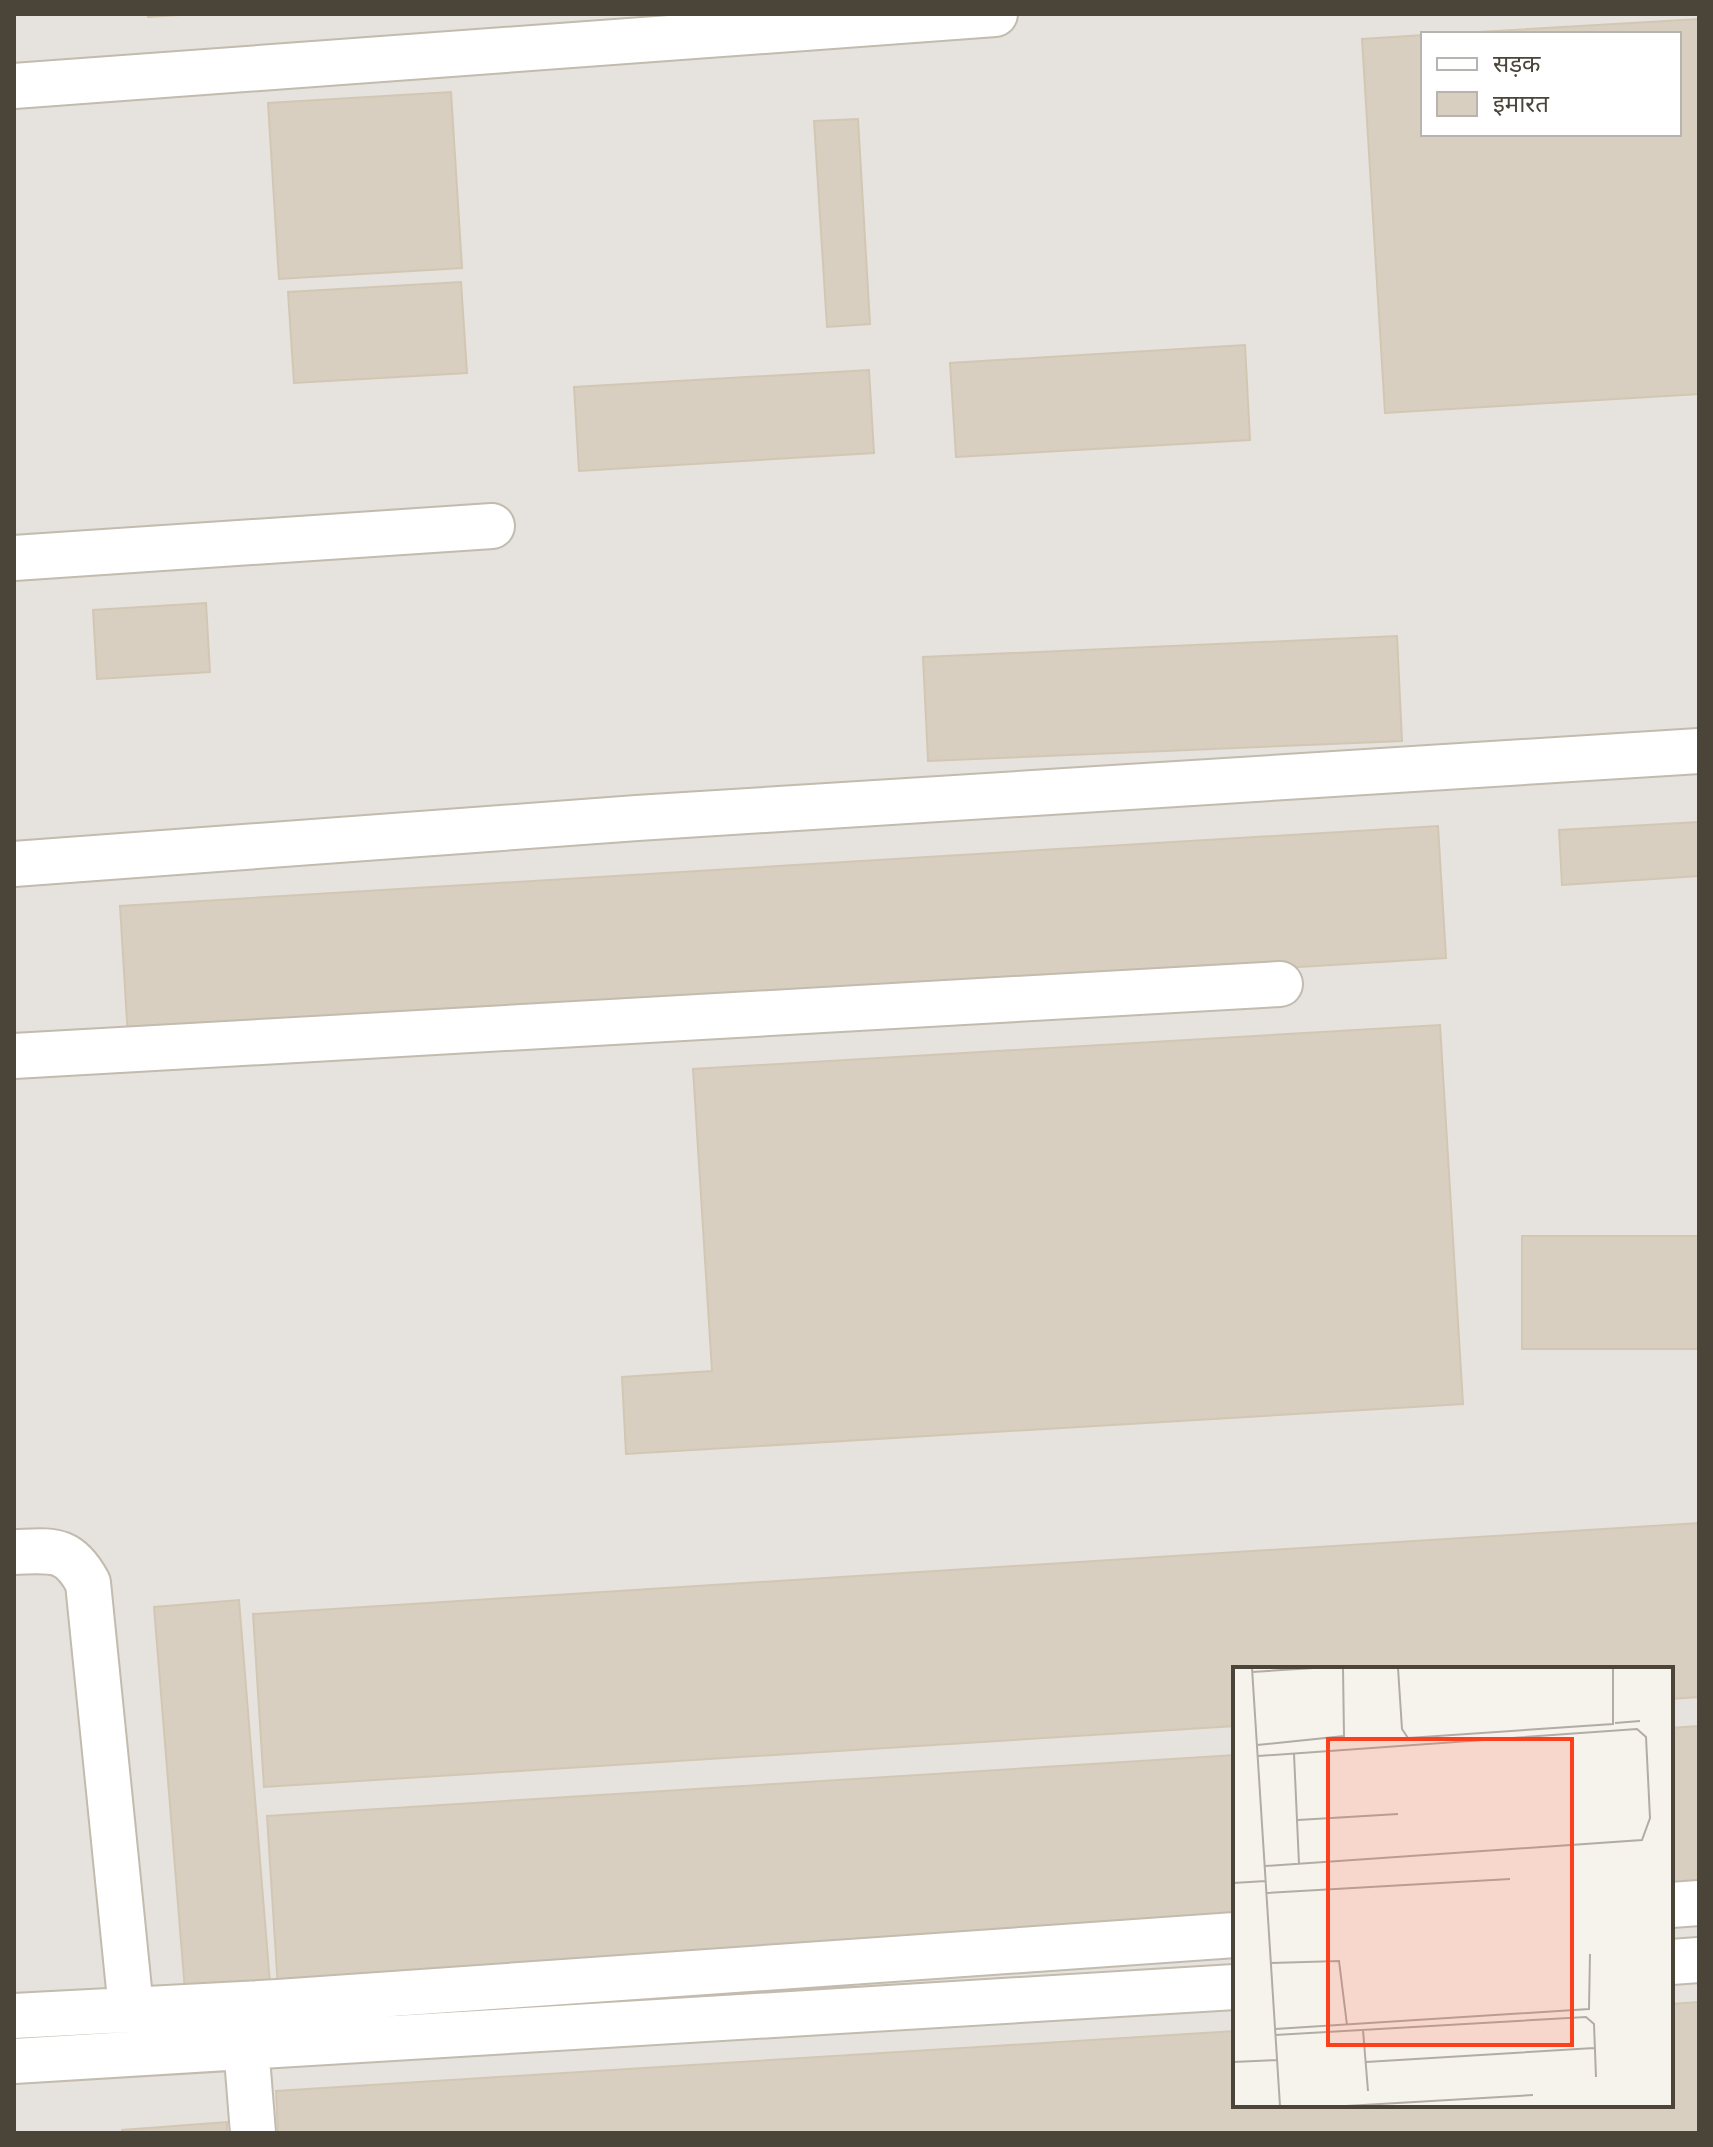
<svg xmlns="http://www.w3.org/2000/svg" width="1713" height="2147" font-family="Jost,'Noto Sans Devanagari',sans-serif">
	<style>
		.industrial { fill: #e6e2dd; fill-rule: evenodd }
		.building { fill: #d8cfc1; stroke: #d3c7b4; stroke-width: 2 }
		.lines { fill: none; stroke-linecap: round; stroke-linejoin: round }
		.minor-casing { stroke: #c2bbae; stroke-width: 48 }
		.minor { stroke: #fff; stroke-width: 44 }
		.inset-road { fill: none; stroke: #b2ada4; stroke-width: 2 }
		.view { fill: #fc3f1d; fill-opacity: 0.15; stroke: #fc3f1d; stroke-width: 4 }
		.inset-edge { fill: none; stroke: #4b4439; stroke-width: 4 }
	</style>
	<rect width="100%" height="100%" fill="#f6f3ec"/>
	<path class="industrial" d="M14 14H1699V2133H14ZM1423 34H1679V134H1423ZM1235 1669H1671V2105H1235Z"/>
	<path class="building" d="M148 14H196L148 17Z
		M1699 19V394L1385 413 1362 39 1423 35V134H1679V34H1445Z
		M451 92 462 268 279 279 268 103Z
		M858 119 870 324 827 327 814 121Z
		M461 282 467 373 294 383 288 292Z
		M1245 345 1250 440 956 457 950 363Z
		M869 370 874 453 579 471 574 387Z
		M206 603 210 672 97 679 93 610Z
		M1397 636 1402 741 928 761 923 657Z
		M1698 822 1699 876 1562 885 1559 830Z
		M1438 826 1446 958 128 1038 120 906Z
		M1440 1025 1463 1404 626 1454 622 1377 712 1371 693 1069Z
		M1522 1236H1699V1349H1522Z
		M1699 1523V1697L1671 1699V1669H1235V1726L264 1787 253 1614Z
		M239 1600 270 1984 185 1991 154 1607Z
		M1699 1726V1900L1671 1901V1728Z
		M1235 1755V1929L278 1989 267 1816Z
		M1699 2002V2133H278L276 2091 1235 2031V2105H1671V2004Z
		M227 2122V2133H122V2130Z"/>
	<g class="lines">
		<defs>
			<path id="minor" d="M14 86 995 14
				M14 558 492 526
				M14 864 637 818 1699 751
				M14 1056 1280 984
				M14 1552C52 1551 68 1546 88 1583L131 2009
				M1671 1905 1699 1903
				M1671 1962 1699 1960
				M14 2016 278 2002 1235 1935
				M246 2045 253 2133
				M14 2061 1235 1987"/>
		</defs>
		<use href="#minor" class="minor-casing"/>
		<use href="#minor" class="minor"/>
	</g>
	<g transform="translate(1233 1667)">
		<rect width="440" height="440" fill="#f6f3ec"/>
		<path class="inset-road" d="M19 1 47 439M165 1 169 62 175 71 380 57V1M19 5 81 1M382 56 407 54M24 78 111 69 110 1M61 87 66 197M25 89 404 62 413 70 417 151 409 173 32 199M65 153 165 147M0 216 33 214M34 226 277 212M38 296 106 294 114 358M42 362 356 342 357 287M130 363 135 424M42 368 353 350 361 357 363 410M0 395 44 393M133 395 361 381M85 439H111M113 439 300 428"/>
		<path class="view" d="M95 72H339V378H95Z"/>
		<rect width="440" height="440" class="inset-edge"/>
	</g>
	<rect width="1713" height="2147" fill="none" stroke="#4b4439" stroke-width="32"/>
	<rect x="1421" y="32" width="260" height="104" fill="#ffffff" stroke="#b7b4b0" stroke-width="2"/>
	<rect x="1437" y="58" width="40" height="12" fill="#ffffff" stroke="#b7b4b0" stroke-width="2"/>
	<text x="1493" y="72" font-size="24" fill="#4b4439">सड़क</text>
	<rect x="1437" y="92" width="40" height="24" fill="#d8cfc1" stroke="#b7b4b0" stroke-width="2"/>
	<text x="1493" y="112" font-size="24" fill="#4b4439">इमारत</text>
</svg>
